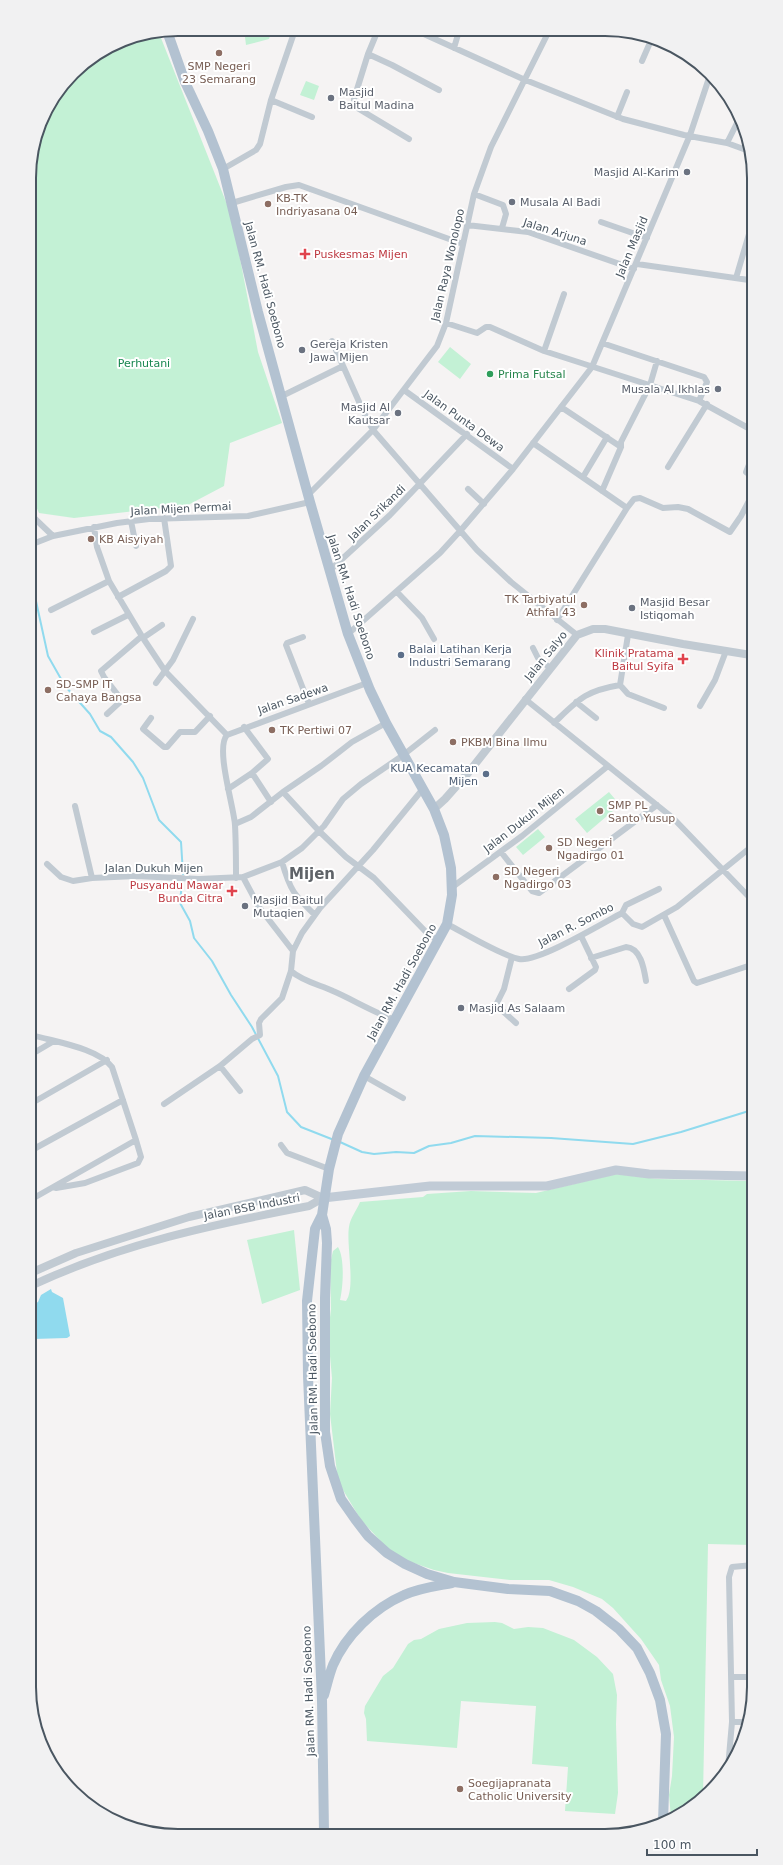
<svg xmlns="http://www.w3.org/2000/svg" width="783" height="1865" font-family="'DejaVu Sans',sans-serif">
	<style>
		.green { fill: #c3f1d5 }
		.water { fill: #90daee }
		.lines { fill: none; stroke-linecap: round; stroke-linejoin: round }
		.stream { stroke: #90daee; stroke-width: 2 }
		.minor { stroke: #c1cad2; stroke-width: 6 }
		.tertiary { stroke: #c1cad2; stroke-width: 8 }
		.secondary { stroke: #c1cbd6; stroke-width: 9 }
		.primary { stroke: #b3c2d1; stroke-width: 10 }
		.education-dot { fill: #8d6e63; stroke: #fff; stroke-width: 1.5 }
		.worship-dot { fill: #6b7280; stroke: #fff; stroke-width: 1.5 }
		.health-dot { fill: #e0444e; stroke: #fff; stroke-width: 1.5 }
		.leisure-dot { fill: #2e9e5b; stroke: #fff; stroke-width: 1.5 }
		.service-dot { fill: #5c6f8a; stroke: #fff; stroke-width: 1.5 }
		.labels { text-anchor: middle; dominant-baseline: central; stroke-width: 4; stroke-linejoin: round; paint-order: stroke }
		.education-label { font-size: 11px; fill: #785e54; stroke: #fff; text-anchor: start }
		.worship-label { font-size: 11px; fill: #5b616d; stroke: #fff; text-anchor: start }
		.street-label { font-size: 11px; fill: #4a5661; stroke: #fff }
		.health-label { font-size: 11px; fill: #be3a42; stroke: #fff; text-anchor: end }
		.park-label { font-size: 11px; fill: #17864f; stroke: #fff }
		.leisure-label { font-size: 11px; fill: #27864d; stroke: #fff; text-anchor: start }
		.service-label { font-size: 11px; fill: #4e5e75; stroke: #fff; text-anchor: start }
		.district-label { font-size: 15px; font-weight: bold; fill: #5f6368; stroke: #fff }
		.rim { fill: none; stroke: #4a5661; stroke-width: 2 }
	</style>
	<rect width="100%" height="100%" fill="#f5f3f3"/>
	<path class="green" d="M244 29 272 30 269 39 246 45Z
		M159 33 232 217 258 352 282 423 230 443 224 486 188 505 74 518 39 513 30 493 29 168 44 112 80 66 121 40Z
		M306 81 319 86 314 100 300 95Z
		M450 347 471 364 460 379 438 362Z
		M609 792 620 805 587 833 575 819Z
		M538 829 545 837 523 855 516 847Z
		M616 1174 658 1179 752 1181 753 1545 708 1544 703 1796 687 1811 671 1818 669 1795 672 1776 674 1737 670 1706 661 1680 659 1665 641 1639 613 1608 602 1599 573 1587 549 1580H510L448 1573 434 1570 405 1560 388 1549 361 1520 343 1490 338 1481 330 1414 332 1378 328 1334 331 1309 330 1264 333 1251 338 1247C345 1258 343 1288 340 1300L346 1301C356 1288 346 1244 349 1227 350 1218 357 1210 360 1202L423 1197 427 1194 471 1191 536 1193Z
		M294 1230 300 1290 262 1304 247 1240Z
		M495 1622 502 1623 514 1629 528 1627 543 1628 574 1640 597 1657 613 1674 617 1695 616 1724 618 1793 615 1814 565 1811 568 1767 532 1764 536 1706 461 1701 457 1748 367 1741 366 1719 364 1713 365 1706 383 1676 393 1668 408 1644 414 1640 421 1639 439 1629 467 1623Z"/>
	<path class="water" d="M51 1289 52 1292 63 1298 70 1336 67 1338 33 1339V1305L38 1302 41 1295Z"/>
	<g class="lines">
		<path class="stream" d="M31 586 34 592 48 656 65 686 90 714 100 731 111 737 133 762 143 778 159 820 181 842 183 874
			M182 882 180 903 190 921 194 938 212 961 231 995 252 1027 278 1076 287 1112 301 1127 334 1140
			M340 1142 362 1152 374 1154 396 1152 414 1153 429 1146 451 1143 475 1136 551 1138 633 1144 681 1132 752 1110"/>
		<path class="minor" d="M415 30 523 79 623 119 684 135 727 143 749 151
			M454 48 459 31
			M368 54 378 30
			M642 61 652 38
			M271 100 312 117
			M617 117 627 92
			M409 139 354 106V99L368 54 392 65 439 90
			M727 143 740 117
			M223 169 256 150 260 144 271 100 295 30
			M474 194 503 205 506 214 502 228
			M232 203 286 187 299 185 463 244
			M601 222 647 238
			M467 225 528 232 634 269
			M637 264 749 280
			M736 278 749 234
			M446 323 477 333 486 327H490L544 351 699 401 750 429
			M332 341 364 413 373 430 477 550 511 582 577 635
			M602 343 704 377 707 382 699 401
			M544 351 564 294
			M404 390 513 469
			M282 396 343 366
			M561 407 621 447
			M533 443 627 508 557 620
			M750 462 746 472 750 475
			M668 467 707 404
			M583 477 607 437
			M468 489 484 504
			M602 491 621 447V442L650 385 657 361
			M308 495 373 430 437 346 446 323 474 194 491 147 549 31
			M627 508 634 499 640 498 663 508 678 507 688 509 730 532 741 516 750 499
			M30 514 53 536
			M131 521 136 546
			M94 527 97 547 109 581 143 638 165 671 227 735
			M30 545 53 536 117 523 149 519 248 516 310 502
			M329 571 390 515 467 434
			M397 592 422 618 434 639
			M118 597 166 571 171 566 164 518
			M51 610 109 581
			M94 632 128 615
			M348 634 440 553 461 530 513 469 592 367 690 135 710 75
			M628 635 620 685 628 694 664 708
			M303 637 287 643 286 645 309 704
			M143 638 162 625
			M533 648 538 658 550 668
			M156 683 173 660 193 619
			M525 699 673 818 751 899
			M576 702 596 718
			M700 706 715 680 726 651
			M107 714 120 702 121 699 104 677 101 671 142 636
			M151 718 143 729 164 747H167L180 732H195L210 716
			M554 723C579 699 585 691 620 685
			M244 727 268 759 252 773 271 802
			M227 735 367 683
			M227 735C215 748 234 807 235 825 236 843 236 860 236 878
			M228 789 252 773
			M283 792 319 831 346 857 374 878 426 932 439 941
			M75 806 92 878
			M235 824 251 817 283 792 321 766 352 742 386 723
			M501 852 532 891 539 893 657 805
			M282 862C290 890 294 895 315 915
			M47 864 61 877 73 881 92 878 136 876 199 879 243 877 282 862 302 848 324 826 343 799 361 784 402 756 435 730
			M243 877 259 907 293 951
			M451 888 522 836 608 766
			M622 913 626 905 659 889
			M664 915 694 981 697 983 751 965
			M447 924C466 934 500 955 519 959 537 963 603 923 622 913L633 924 642 927 677 907 751 847
			M512 957 504 989 496 1005 516 1023
			M591 958 626 947C641 948 644 969 646 981
			M291 971C302 981 320 985 333 991 354 1000 374 1013 396 1020
			M569 989 595 970 596 967 581 936
			M32 1035C55 1042 98 1048 112 1067L136 1140 32 1199
			M32 1054 54 1041
			M220 1066 240 1091
			M364 1076 403 1098
			M32 1103 107 1060
			M164 1104 220 1066 252 1039 260 1035 259 1023 261 1019 282 998 291 971 293 951 302 933 320 908 373 850 422 790
			M281 1145 287 1153 329 1169
			M32 1150 123 1100
			M56 1188 85 1183 138 1163 141 1157 136 1140
			M732 1677H754
			M748 1722H732L729 1577 732 1567 753 1565
			M728 1768 732 1722"/>
		<path class="tertiary" d="M434 809 445 799 468 773 577 635 593 629H605L683 644 751 655
			M33 1272 76 1253 189 1217 305 1190 323 1198
			M33 1285C120 1244 215 1224 309 1206L323 1198"/>
		<path class="secondary" d="M323 1198 430 1186H547L616 1170 649 1174 752 1176"/>
		<path class="primary" d="M167 31 185 82 208 131 223 169 258 312 310 502 348 634 370 690 386 723 434 809 444 835 451 868 452 895 447 924 364 1076 338 1134 329 1169 322 1215 326 1229 327 1243 325 1298V1432L330 1466 341 1499 355 1519 368 1536 387 1553 405 1564 427 1574 454 1582 508 1589 550 1591 578 1601 596 1611 619 1629 637 1648 650 1673 660 1700 666 1734 663 1822
			M322 1215 315 1229 307 1301 308 1376 322 1700 324 1832
			M324 1695C327 1685 329 1675 333 1665 346 1635 374 1608 404 1595 419 1588 436 1586 452 1583"/>
	</g>
	<g class="education-dot">
		<circle cx="219" cy="53" r="4"/>
		<circle cx="268" cy="204" r="4"/>
		<circle cx="91" cy="539" r="4"/>
		<circle cx="584" cy="605" r="4"/>
		<circle cx="48" cy="690" r="4"/>
		<circle cx="272" cy="730" r="4"/>
		<circle cx="453" cy="742" r="4"/>
		<circle cx="600" cy="811" r="4"/>
		<circle cx="549" cy="848" r="4"/>
		<circle cx="496" cy="877" r="4"/>
		<circle cx="460" cy="1789" r="4"/>
	</g>
	<g class="worship-dot">
		<circle cx="331" cy="98" r="4"/>
		<circle cx="687" cy="172" r="4"/>
		<circle cx="512" cy="202" r="4"/>
		<circle cx="302" cy="350" r="4"/>
		<circle cx="718" cy="389" r="4"/>
		<circle cx="398" cy="413" r="4"/>
		<circle cx="632" cy="608" r="4"/>
		<circle cx="245" cy="906" r="4"/>
		<circle cx="461" cy="1008" r="4"/>
	</g>
	<g class="health-dot">
		<path d="M303 248h4v4h4v4h-4v4h-4v-4h-4v-4h4z"/>
		<path d="M681 653h4v4h4v4h-4v4h-4v-4h-4v-4h4z"/>
		<path d="M230 885h4v4h4v4h-4v4h-4v-4h-4v-4h4z"/>
	</g>
	<circle class="leisure-dot" cx="490" cy="374" r="4"/>
	<g class="service-dot">
		<circle cx="401" cy="655" r="4"/>
		<circle cx="486" cy="774" r="4"/>
	</g>
	<g class="labels">
		<g class="education-label">
			<text x="219" y="66" text-anchor="middle">SMP Negeri<tspan x="219" dy="13">23 Semarang</tspan></text>
			<text x="276" y="198">KB-TK<tspan x="276" dy="13">Indriyasana 04</tspan></text>
			<text x="99" y="539">KB Aisyiyah</text>
			<text x="576" y="599" text-anchor="end">TK Tarbiyatul<tspan x="576" dy="13">Athfal 43</tspan></text>
			<text x="56" y="684">SD-SMP IT<tspan x="56" dy="13">Cahaya Bangsa</tspan></text>
			<text x="280" y="730">TK Pertiwi 07</text>
			<text x="461" y="742">PKBM Bina Ilmu</text>
			<text x="608" y="805">SMP PL<tspan x="608" dy="13">Santo Yusup</tspan></text>
			<text x="557" y="842">SD Negeri<tspan x="557" dy="13">Ngadirgo 01</tspan></text>
			<text x="504" y="871">SD Negeri<tspan x="504" dy="13">Ngadirgo 03</tspan></text>
			<text x="468" y="1783">Soegijapranata<tspan x="468" dy="13">Catholic University</tspan></text>
		</g>
		<g class="worship-label">
			<text x="339" y="92">Masjid<tspan x="339" dy="13">Baitul Madina</tspan></text>
			<text x="679" y="172" text-anchor="end">Masjid Al-Karim</text>
			<text x="520" y="202">Musala Al Badi</text>
			<text x="310" y="344">Gereja Kristen<tspan x="310" dy="13">Jawa Mijen</tspan></text>
			<text x="710" y="389" text-anchor="end">Musala Al Ikhlas</text>
			<text x="390" y="407" text-anchor="end">Masjid Al<tspan x="390" dy="13">Kautsar</tspan></text>
			<text x="640" y="602">Masjid Besar<tspan x="640" dy="13">Istiqomah</tspan></text>
			<text x="253" y="900">Masjid Baitul<tspan x="253" dy="13">Mutaqien</tspan></text>
			<text x="469" y="1008">Masjid As Salaam</text>
		</g>
		<g class="street-label">
			<text transform="translate(555 232) rotate(18)">Jalan Arjuna</text>
			<text transform="translate(632 247) rotate(-67)">Jalan Masjid</text>
			<text transform="translate(448 265) rotate(-77)">Jalan Raya Wonolopo</text>
			<text transform="translate(265 285) rotate(75)">Jalan RM. Hadi Soebono</text>
			<text transform="translate(464 421) rotate(36)">Jalan Punta Dewa</text>
			<text transform="translate(181 509) rotate(-3)">Jalan Mijen Permai</text>
			<text transform="translate(377 513) rotate(-44)">Jalan Srikandi</text>
			<text transform="translate(351 597) rotate(72)">Jalan RM. Hadi Soebono</text>
			<text transform="translate(546 656) rotate(-51)">Jalan Salyo</text>
			<text transform="translate(293 699) rotate(-19)">Jalan Sadewa</text>
			<text transform="translate(524 820) rotate(-38)">Jalan Dukuh Mijen</text>
			<text x="154" y="868">Jalan Dukuh Mijen</text>
			<text transform="translate(576 925) rotate(-27)">Jalan R. Sombo</text>
			<text transform="translate(402 982) rotate(-61)">Jalan RM. Hadi Soebono</text>
			<text transform="translate(252 1207) rotate(-11)">Jalan BSB Industri</text>
			<text transform="translate(313 1369) rotate(-91)">Jalan RM. Hadi Soebono</text>
			<text transform="translate(309 1691) rotate(-92)">Jalan RM. Hadi Soebono</text>
		</g>
		<g class="health-label">
			<text x="314" y="254" text-anchor="start">Puskesmas Mijen</text>
			<text x="674" y="653">Klinik Pratama<tspan x="674" dy="13">Baitul Syifa</tspan></text>
			<text x="223" y="885">Pusyandu Mawar<tspan x="223" dy="13">Bunda Citra</tspan></text>
		</g>
		<g class="park-label">
			<text x="144" y="363">Perhutani</text>
		</g>
		<g class="leisure-label">
			<text x="498" y="374">Prima Futsal</text>
		</g>
		<g class="service-label">
			<text x="409" y="649">Balai Latihan Kerja<tspan x="409" dy="13">Industri Semarang</tspan></text>
			<text x="478" y="768" text-anchor="end">KUA Kecamatan<tspan x="478" dy="13">Mijen</tspan></text>
		</g>
		<g class="district-label">
			<text x="312" y="874">Mijen</text>
		</g>
	</g>
	<path d="M0 0H783V1865H0ZM178 36H605A142 142 0 0 1 747 178V1687A142 142 0 0 1 605 1829H178A142 142 0 0 1 36 1687V178A142 142 0 0 1 178 36Z" fill="#f1f1f2" fill-rule="evenodd"/>
	<path class="rim" d="M178 36H605A142 142 0 0 1 747 178V1687A142 142 0 0 1 605 1829H178A142 142 0 0 1 36 1687V178A142 142 0 0 1 178 36Z"/>
	<path d="M647 1849v6h110v-6" fill="none" stroke="#4a5661" stroke-width="2"/>
	<text x="653" y="1849" font-size="12" fill="#4a5661" stroke="#ffffff" stroke-width="3" paint-order="stroke">100 m</text>
</svg>
